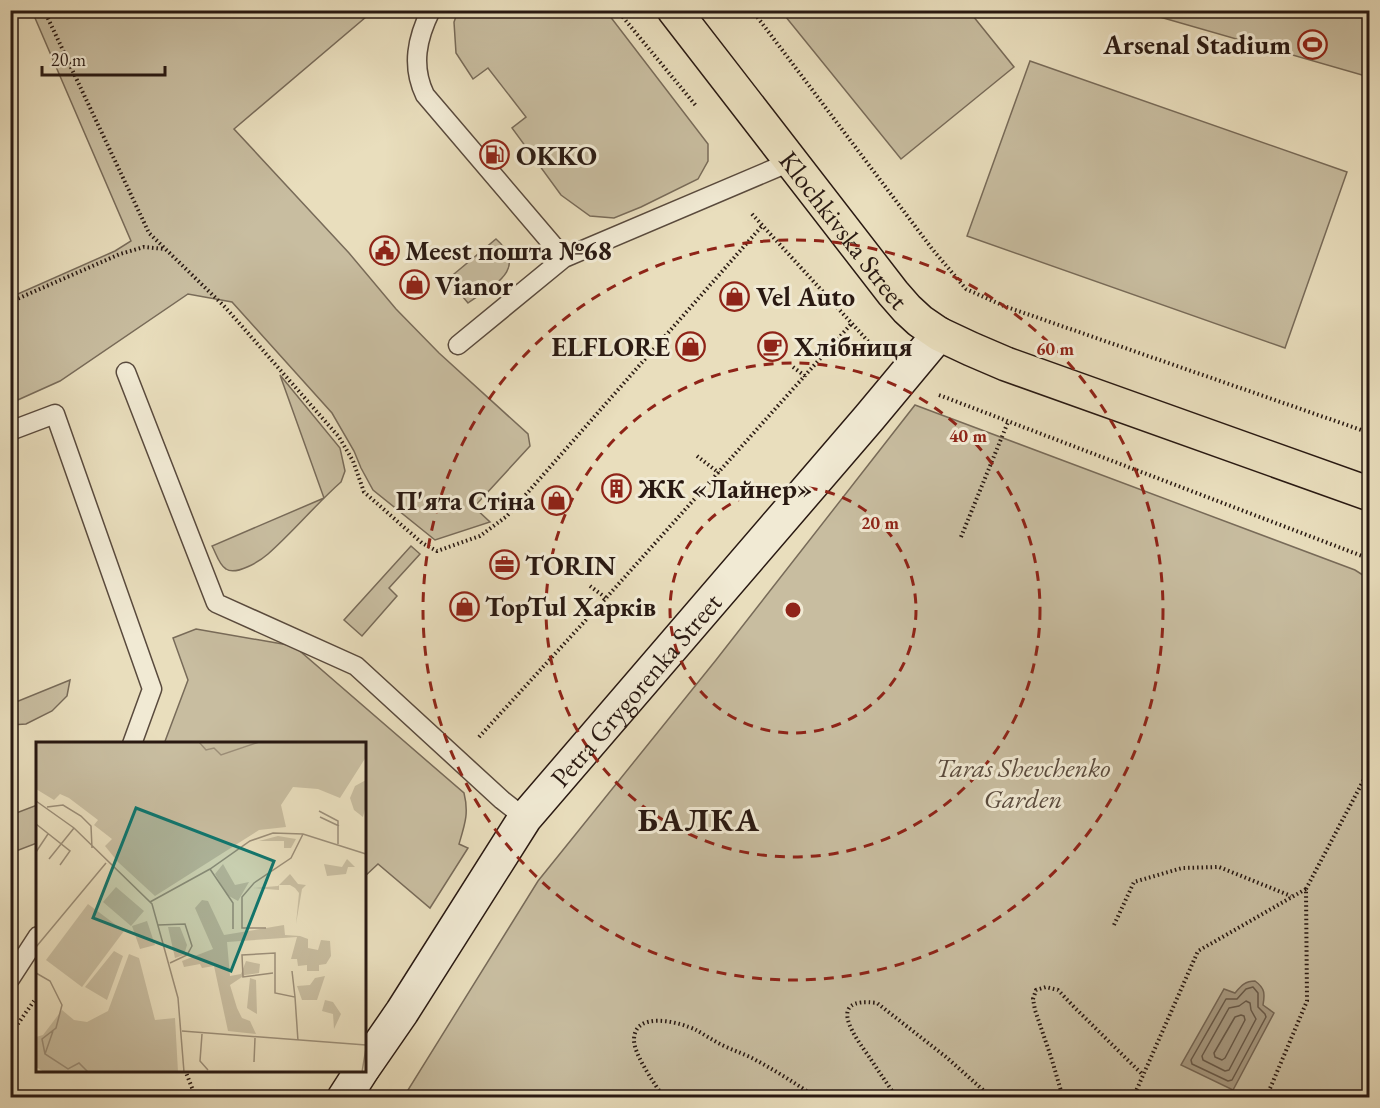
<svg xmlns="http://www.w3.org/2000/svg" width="1380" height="1108" font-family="'EB Garamond',serif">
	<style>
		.green { fill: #c8bda0; stroke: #786b59; stroke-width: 1.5 }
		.water { fill: #a89b83; stroke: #756756; stroke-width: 1.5 }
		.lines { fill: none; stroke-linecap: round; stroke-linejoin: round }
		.shore { stroke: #685a4a; stroke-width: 1.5 }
		.lane-casing { stroke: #594a3d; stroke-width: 21 }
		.secondary-casing { stroke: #291912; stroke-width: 36 }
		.primary-casing { stroke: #291912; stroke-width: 36 }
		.path { stroke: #291912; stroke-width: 4; stroke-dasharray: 1.5 3; stroke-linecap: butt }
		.lane { stroke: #f1ead4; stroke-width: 18 }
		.secondary { stroke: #f1ead4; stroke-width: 33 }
		.primary { stroke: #e9debd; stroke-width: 33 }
		.ring { fill: none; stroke: #8f2418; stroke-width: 3; stroke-dasharray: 10 8 }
		.labels { text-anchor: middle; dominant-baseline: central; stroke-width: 6; stroke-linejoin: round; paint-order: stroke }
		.poi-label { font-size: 27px; font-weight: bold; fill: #291912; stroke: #f1ead4; text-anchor: start }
		.street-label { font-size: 27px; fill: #291912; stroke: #f1ead4 }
		.park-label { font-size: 27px; font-style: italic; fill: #594a3d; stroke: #f1ead4 }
		.district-label { font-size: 33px; font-weight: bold; letter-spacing: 1.5px; fill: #291912; stroke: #f1ead4 }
		.inset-road { fill: none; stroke: #9c8f79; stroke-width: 1.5 }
		.view { fill: #0f766e; fill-opacity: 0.15; stroke: #0f766e; stroke-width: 3 }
		.inset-edge { fill: none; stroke: #291912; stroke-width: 3 }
		.centre { fill: #8f2418; stroke: #f1ead4; stroke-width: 3 }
		.ring-label { font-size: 18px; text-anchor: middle; font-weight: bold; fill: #8f2418; stroke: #f1ead4; stroke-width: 6; stroke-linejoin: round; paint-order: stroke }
	</style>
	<rect width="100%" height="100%" fill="#e9debd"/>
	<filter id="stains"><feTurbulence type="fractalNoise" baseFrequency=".00333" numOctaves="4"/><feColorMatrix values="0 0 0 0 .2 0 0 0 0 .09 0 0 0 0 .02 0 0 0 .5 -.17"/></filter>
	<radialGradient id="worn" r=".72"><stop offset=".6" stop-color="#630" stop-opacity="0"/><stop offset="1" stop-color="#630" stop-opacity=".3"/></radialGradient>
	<path class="green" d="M32 11H373L234 129 349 253 396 309 439 353 528 434 530 446 474 507 490 522 435 540 373 490 361 468 354 451 332 413 232 302 188 294 60 381 11 403V297L115 251 131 241Z
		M458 11H606L708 144V161L698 179 641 207 614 218 590 216 561 195 512 128 526 117 488 68 473 79 456 53 454 22Z
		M781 11H969L1014 67 901 159Z
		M1139 11H1369V77Z
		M1030 61 1347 172 1285 348 967 236Z
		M496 239C530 269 492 286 468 303L448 279Z
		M280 375 340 448 345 471 341 482C316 504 294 531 268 554 260 561 236 576 226 569 219 565 216 553 212 546L324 498Z
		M915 405 1355 570 1369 579V1097L403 1098 538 881 716 660Z
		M411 546 420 554 389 588 397 596 362 636 344 620Z
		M196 629 294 646 464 793C469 813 465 824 459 844L468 848 430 908 378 864 365 876 364 744H164L188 680 173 638Z
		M70 680 67 696 52 711 26 724 11 725V704Z
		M37 805V843L11 853V815Z"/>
	<path class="water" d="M1255 981C1265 988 1265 994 1263 1005L1274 1013 1233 1090 1181 1065 1224 989 1235 993C1241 986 1245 981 1255 981Z"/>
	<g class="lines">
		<path class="shore" d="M1253 987 1258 993V1007L1265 1014 1266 1017 1232 1080 1228 1081 1192 1064 1191 1060 1226 999H1237L1246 989Z
			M1246 1001 1250 1003 1251 1010 1256 1019 1229 1070 1225 1071 1203 1060 1202 1056 1229 1008 1239 1006Z
			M1241 1015 1244 1016 1245 1020 1225 1058 1222 1060 1215 1057 1214 1053 1235 1017Z"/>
		<defs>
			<path id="lane" d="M431 10C417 38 411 66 425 95L564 258 790 162
				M458 345 564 258
				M126 372 216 603 356 666 502 800 525 818
				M10 431 55 414 152 689 132 744
				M10 979 38 936"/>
			<g id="secondary">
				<path id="s1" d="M364 1067 402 1012 525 818 869 418 939 334"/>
				<path d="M344 1098 362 1070"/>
			</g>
			<g id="primary">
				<path id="s2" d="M674 10 893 293 907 309 920 321 939 334 971 349 1006 364 1370 494"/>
			</g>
		</defs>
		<use href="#lane" class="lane-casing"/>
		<use href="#secondary" class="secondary-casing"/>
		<use href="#primary" class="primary-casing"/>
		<path class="path" d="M44 10 149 233 225 307 339 437 353 461 364 492 422 543 437 551 480 536 507 516 762 226
			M617 10 697 107
			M752 10 933 250 966 289 1004 306 1370 433
			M752 214 877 351
			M10 302 120 254 144 247 165 249
			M793 367 805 376
			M939 395 1370 559
			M697 456 719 473
			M961 537 1008 422
			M590 586 606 598
			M479 737 606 598 852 323
			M1306 889 1370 768
			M1114 925 1134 882 1182 868 1219 867 1291 896
			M10 1035 34 1001
			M185 1070 196 1098
			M664 1098C655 1084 634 1055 634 1040 634 1010 680 1022 696 1030 705 1035 714 1041 724 1046 733 1050 741 1053 750 1057 773 1069 795 1083 817 1098
			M897 1098C888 1085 879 1072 870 1058 855 1037 824 996 877 1003L946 1057 992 1098
			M1063 1098 1052 1060 1035 1010 1033 999 1036 990 1046 987 1058 990 1075 1008 1143 1075
			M1133 1098 1198 951 1306 889 1307 1001 1266 1098"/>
		<use href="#lane" class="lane"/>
		<use href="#secondary" class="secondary"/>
		<use href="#primary" class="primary"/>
	</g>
	<g class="ring">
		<circle cx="793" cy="610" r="123"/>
		<circle cx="793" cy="610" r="247"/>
		<circle cx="793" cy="610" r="370"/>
	</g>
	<defs>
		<symbol id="stadium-ring" viewBox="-11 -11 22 22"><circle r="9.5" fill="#f1ead4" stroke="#8f2418" stroke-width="1.5"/><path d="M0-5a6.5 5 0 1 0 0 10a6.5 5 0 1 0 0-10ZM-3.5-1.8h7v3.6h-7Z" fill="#8f2418"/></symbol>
		<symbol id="fuel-ring" viewBox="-11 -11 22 22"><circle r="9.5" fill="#f1ead4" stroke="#8f2418" stroke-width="1.5"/><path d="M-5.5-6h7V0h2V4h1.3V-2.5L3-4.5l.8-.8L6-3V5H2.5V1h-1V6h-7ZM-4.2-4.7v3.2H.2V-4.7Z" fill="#8f2418"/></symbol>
		<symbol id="civic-ring" viewBox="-11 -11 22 22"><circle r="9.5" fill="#f1ead4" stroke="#8f2418" stroke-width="1.5"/><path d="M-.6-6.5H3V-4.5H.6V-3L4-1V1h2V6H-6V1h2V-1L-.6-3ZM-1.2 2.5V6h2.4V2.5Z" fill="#8f2418"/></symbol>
		<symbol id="shop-ring" viewBox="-11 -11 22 22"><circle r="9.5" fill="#f1ead4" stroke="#8f2418" stroke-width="1.5"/><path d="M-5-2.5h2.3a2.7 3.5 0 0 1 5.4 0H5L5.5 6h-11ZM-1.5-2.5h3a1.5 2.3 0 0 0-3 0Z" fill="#8f2418"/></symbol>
		<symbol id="cafe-ring" viewBox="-11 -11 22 22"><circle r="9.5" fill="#f1ead4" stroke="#8f2418" stroke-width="1.5"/><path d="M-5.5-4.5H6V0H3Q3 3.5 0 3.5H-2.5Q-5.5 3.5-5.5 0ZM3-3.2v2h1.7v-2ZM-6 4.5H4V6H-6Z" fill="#8f2418"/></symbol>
		<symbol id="building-ring" viewBox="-11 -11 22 22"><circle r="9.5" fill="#f1ead4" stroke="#8f2418" stroke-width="1.5"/><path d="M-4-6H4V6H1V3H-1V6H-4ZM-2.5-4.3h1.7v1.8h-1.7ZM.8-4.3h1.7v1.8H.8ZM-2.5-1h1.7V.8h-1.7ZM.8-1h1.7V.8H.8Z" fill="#8f2418"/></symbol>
		<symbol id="office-ring" viewBox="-11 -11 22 22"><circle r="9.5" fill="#f1ead4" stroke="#8f2418" stroke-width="1.5"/><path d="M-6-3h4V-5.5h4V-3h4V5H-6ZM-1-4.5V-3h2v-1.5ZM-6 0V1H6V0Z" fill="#8f2418"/></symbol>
	</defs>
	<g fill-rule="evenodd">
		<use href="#stadium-ring" x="1296" y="28" width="33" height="33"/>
		<use href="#fuel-ring" x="478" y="138" width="33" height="33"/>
		<use href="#civic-ring" x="368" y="234" width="33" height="33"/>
		<use href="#shop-ring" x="398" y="268" width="33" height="33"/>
		<use href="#shop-ring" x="718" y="280" width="33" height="33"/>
		<use href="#shop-ring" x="674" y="330" width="33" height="33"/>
		<use href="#cafe-ring" x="756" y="330" width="33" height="33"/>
		<use href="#building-ring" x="600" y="472" width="33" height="33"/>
		<use href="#shop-ring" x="540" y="484" width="33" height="33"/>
		<use href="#office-ring" x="488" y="548" width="33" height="33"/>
		<use href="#shop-ring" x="448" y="590" width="33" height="33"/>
	</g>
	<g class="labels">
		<g class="poi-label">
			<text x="1291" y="44" text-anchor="end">Arsenal Stadium</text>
			<text x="516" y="155">OKKO</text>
			<text x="405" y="250">Meest пошта №68</text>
			<text x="435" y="285">Vianor</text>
			<text x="756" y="296">Vel Auto</text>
			<text x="670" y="346" text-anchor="end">ELFLORE</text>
			<text x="794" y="346">Хлібниця</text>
			<text x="638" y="488">ЖК «Лайнер»</text>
			<text x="535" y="500" text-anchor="end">П'ята Стіна</text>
			<text x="525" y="565">TORIN</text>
			<text x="485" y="606">TopTul Харків</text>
		</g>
		<g class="street-label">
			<text stroke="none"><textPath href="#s2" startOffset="278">Klochkivska Street</textPath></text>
			<text stroke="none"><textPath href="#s1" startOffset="466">Petra Grygorenka Street</textPath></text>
		</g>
		<g class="park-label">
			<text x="1023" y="767">Taras Shevchenko<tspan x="1023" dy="31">Garden</tspan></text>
		</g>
		<g class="district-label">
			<text x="699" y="819">БАЛКА</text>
		</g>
	</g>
	<g transform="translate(36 742)">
		<rect width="330" height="330" fill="#e9debd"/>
		<path d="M0 0H330V15L304 56 282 47 257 45 245 63 250 85 223 88 119 154 82 120 69 104 76 97 58 83 62 78 33 56 24 52 18 58 0 47ZM330 38V63L327 75 318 68 314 56 319 44ZM242 94 260 97 255 106H248V99H223ZM311 117 319 125H312L310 132 291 134 288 122 306 125ZM187 122 199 143 213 140 202 159 191 153 179 132ZM254 132 262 142 270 143 266 147 260 182 263 151 259 146 254 143H243V148L217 146 242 144ZM80 145 108 169 95 184 67 160ZM166 158 172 159 188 193 248 183 249 193 264 194 272 197V206L282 208 285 198 294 199 295 214 290 222 283 223V229H271V223L262 224 261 217H255L261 195 191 200 194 234 205 232 210 219 224 222 223 231 209 233 194 243 201 266 206 276 214 279 220 292 192 289 178 224 166 226 164 222 148 225 146 219 177 207 159 166ZM52 162 88 189 46 245 10 218ZM111 179 119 203 104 207 96 184ZM132 185H144L151 203 148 213 139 216ZM78 209 87 214 71 258 49 245ZM93 212 103 216 119 278 139 276 142 330H8L0 325V295L7 293 26 268 38 278 51 280 72 269ZM289 234 281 258H266L261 244 274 243 279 236ZM214 236 220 238 221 272 211 266ZM289 258 297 260 305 272 298 287 297 272 286 269Z" fill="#c8bda0"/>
		<path class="inset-road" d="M163 0 170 8 178 6 185 13 223 0M0 59 38 86 116 162 142 256 148 330M11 65 27 63 45 74 55 84 56 106M283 69 302 79V102M284 75 303 84M0 82 34 109 24 123M0 110 12 92M13 117 38 86M174 127 197 161V187M114 160 174 127 214 99 237 91 267 92 330 112M122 183 149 182 156 204 151 213 134 221M230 186H206V155L218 141 255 116 267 92M0 205 70 121M256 229 259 255M0 231 14 239 26 263 20 286 6 297 9 312M237 231 207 235 206 213 239 211V251L259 255 262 299M17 289 9 312 32 327 43 321 52 330M146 289 330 303M166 292 164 319 172 328M218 320 219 296M326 330 330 306"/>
		<path class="view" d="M100 66 238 119 195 229 57 176Z"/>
		<rect width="330" height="330" class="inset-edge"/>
	</g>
	<circle cx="793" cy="610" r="9" class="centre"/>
	<g class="ring-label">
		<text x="1055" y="355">60 m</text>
		<text x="968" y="442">40 m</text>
		<text x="880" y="529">20 m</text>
	</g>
	<rect width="1380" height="1108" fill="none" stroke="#e9debd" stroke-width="36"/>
	<rect x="12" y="12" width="1356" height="1084" fill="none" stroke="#291912" stroke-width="3"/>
	<rect x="18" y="18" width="1344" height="1072" fill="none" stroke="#291912" stroke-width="1.5"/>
	<path d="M42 66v9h123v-9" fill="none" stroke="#291912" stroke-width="3"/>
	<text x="51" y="66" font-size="18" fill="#291912" stroke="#f1ead4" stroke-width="4.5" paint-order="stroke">20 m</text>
	<rect width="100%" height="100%" filter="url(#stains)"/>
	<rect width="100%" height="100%" fill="url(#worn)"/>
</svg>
